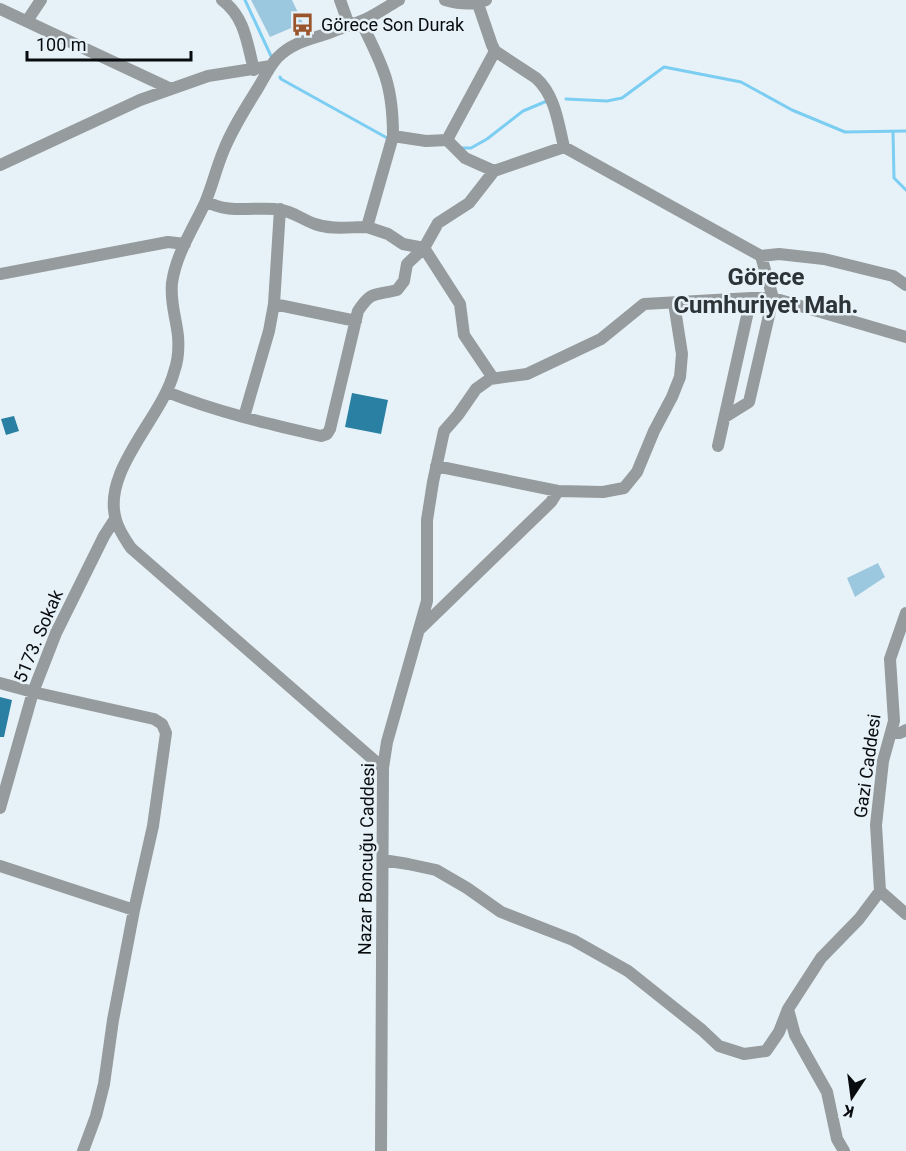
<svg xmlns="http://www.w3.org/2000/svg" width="906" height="1151" font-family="Roboto,sans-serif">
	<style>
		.green { fill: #9bc8df }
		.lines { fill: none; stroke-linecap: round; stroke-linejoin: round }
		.stream { stroke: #7ccdf2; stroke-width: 3 }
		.building { fill: #2a80a2 }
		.minor { stroke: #969b9d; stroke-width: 12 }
		.labels { text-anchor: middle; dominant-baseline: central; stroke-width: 5; stroke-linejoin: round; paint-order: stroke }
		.poi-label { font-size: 18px; fill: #090c0e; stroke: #e7f2f8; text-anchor: start }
		.street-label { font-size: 18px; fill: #090c0e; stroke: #e7f2f8 }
		.district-label { font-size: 24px; font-weight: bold; fill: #2c3438; stroke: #e7f2f8 }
	</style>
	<rect width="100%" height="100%" fill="#e7f2f8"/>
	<path class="green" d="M251 0H292L303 23 270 37Z
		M878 563 885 577 855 597 847 578Z"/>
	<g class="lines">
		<path class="stream" d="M245 0 271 56
			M280 77 281 79 389 139
			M566 99 607 101 622 98 664 67 741 82 792 110 845 132 906 131
			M893 132 894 178 906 190
			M462 148H471L487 139 523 111 547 101"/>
	</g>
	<path class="building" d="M352 393 388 400 381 434 345 427Z
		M14 416 19 431 6 435 1 419Z
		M0 697 12 700 4 737H0Z"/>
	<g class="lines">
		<path class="minor" d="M222 0C245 17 247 43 254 70
			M340 0 349 25
			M445 0C459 4 473 6 486 0
			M478 4 492 45 495 51 536 78C555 95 558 122 564 147L761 256 773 298 749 402 725 417
			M0 9 171 89
			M27 21 41 0
			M393 136 426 141 447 140 465 158 494 171 564 147
			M447 140 495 51
			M0 165 140 100 208 76 271 66
			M206 201C226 214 253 207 275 209 291 210 301 219 315 224 331 230 349 227 367 227L393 136C393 114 391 90 383 70 377 53 368 37 361 21
			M367 227 388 234 403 244 424 248 460 304 464 335 493 378
			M761 256 779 254 824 259 893 276 906 285
			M0 274 168 242 185 244
			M274 304 356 321
			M167 392C217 412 269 424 321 436L327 434 330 429 358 311C372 290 374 296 397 290L404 281 407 264 424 248 438 223 469 203 494 171
			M244 417 269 331 274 304 280 209
			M718 446 751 298
			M436 466 558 491 603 492 624 488 637 472 654 431 672 397 680 377 682 354 674 303
			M419 630 551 502 558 491
			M0 683 33 692 154 719 162 724 166 733 153 826 134 910 113 1020 104 1084 96 1116 83 1151
			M891 733H900L906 730
			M383 768 131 548C125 539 119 531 116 520 101 471 162 418 174 372 178 361 179 348 178 336 176 317 170 303 172 283 176 254 193 229 205 203 212 187 216 169 223 152 232 129 245 109 258 88 264 78 269 67 277 58 291 43 310 39 329 33 339 29 349 25 359 22 373 17 386 7 399 0
			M0 808 33 692 56 633 104 536 115 519
			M383 860 408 864 436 870 467 888 501 912 573 940 628 971 702 1030 719 1046 744 1054 766 1051 779 1032 788 1009 821 958 859 919 880 891
			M0 866 134 910
			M880 891 876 825 883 761 894 721 890 659 906 613
			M880 891 906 914
			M788 1009 795 1035 827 1092 837 1139 844 1151
			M381 1151 383 768 387 742 427 601V520L433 482 444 431 458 415 476 389 490 379 527 374 601 339 644 304 751 298H773L906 337"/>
	</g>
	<defs>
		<symbol id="bus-bare" viewBox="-9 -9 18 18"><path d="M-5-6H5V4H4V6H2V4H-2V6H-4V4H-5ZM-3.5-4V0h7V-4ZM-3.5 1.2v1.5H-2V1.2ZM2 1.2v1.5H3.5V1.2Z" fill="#9b552c" stroke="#e7f2f8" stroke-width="2.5" paint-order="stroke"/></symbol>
	</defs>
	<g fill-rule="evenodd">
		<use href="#bus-bare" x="286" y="8" width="33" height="33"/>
	</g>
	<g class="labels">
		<g class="poi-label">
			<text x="321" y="24">Görece Son Durak</text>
		</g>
		<g class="street-label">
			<text transform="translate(38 636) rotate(-67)">5173. Sokak</text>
			<text transform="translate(867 766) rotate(-82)">Gazi Caddesi</text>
			<text transform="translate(366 859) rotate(-89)">Nazar Boncuğu Caddesi</text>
		</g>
		<g class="district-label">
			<text x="766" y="277">Görece<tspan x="766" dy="28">Cumhuriyet Mah.</tspan></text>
		</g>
	</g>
	<g transform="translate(852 1097) rotate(193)" stroke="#e7f2f8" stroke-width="4.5" paint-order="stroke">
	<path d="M0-4.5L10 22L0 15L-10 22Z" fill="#090c0e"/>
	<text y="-9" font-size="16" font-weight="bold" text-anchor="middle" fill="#090c0e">K</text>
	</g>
	<path d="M27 51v9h164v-9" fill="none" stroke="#090c0e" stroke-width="3"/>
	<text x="36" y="51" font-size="18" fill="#090c0e" stroke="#e7f2f8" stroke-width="4.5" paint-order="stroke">100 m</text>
</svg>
